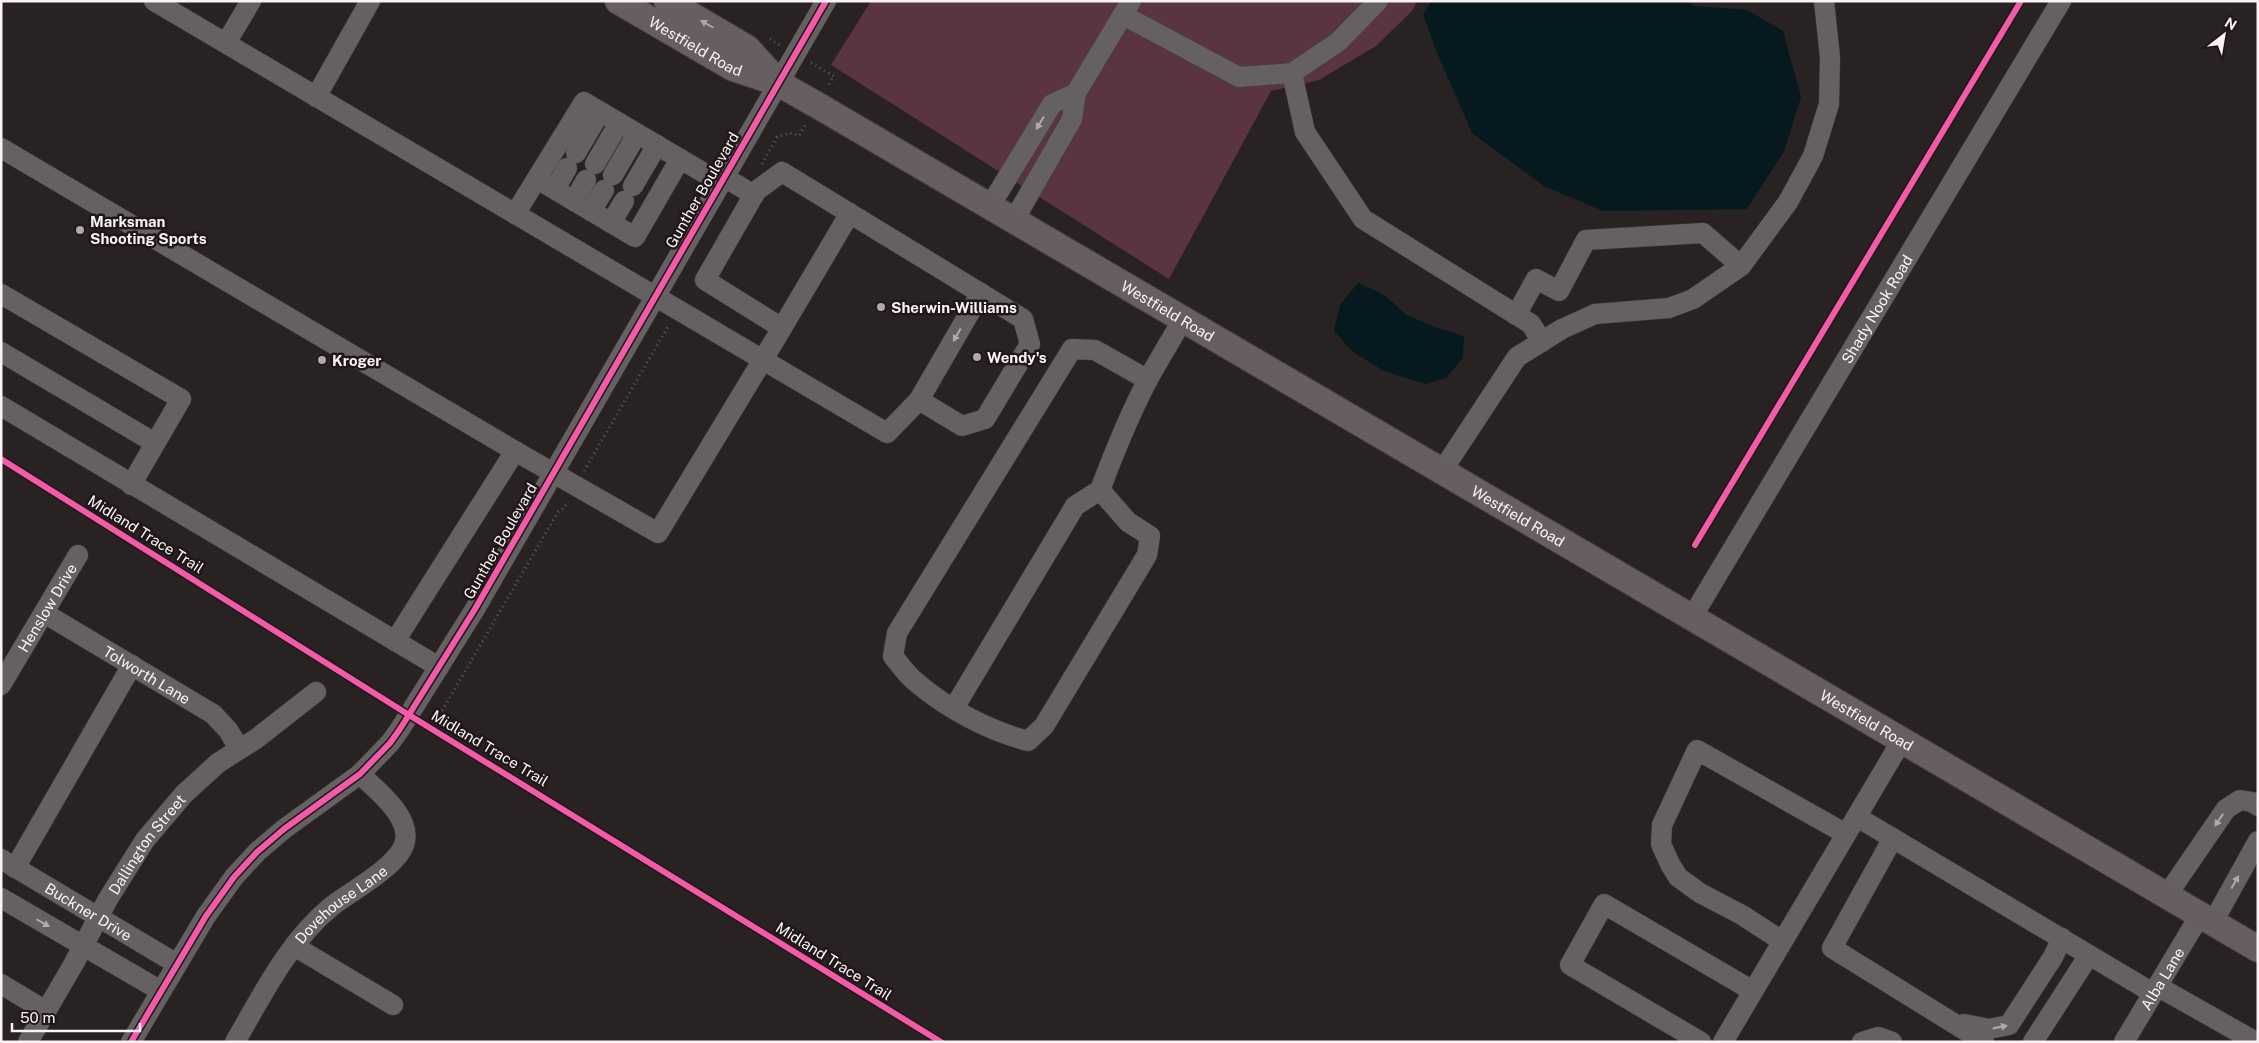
<svg xmlns="http://www.w3.org/2000/svg" width="2259" height="1043" font-family="'Public Sans',sans-serif">
	<style>
		.green { fill: #5a353f }
		.water { fill: #05191f }
		.lines { fill: none; stroke-linecap: round; stroke-linejoin: round }
		.minor-casing { stroke: #423e3f; stroke-width: 21 }
		.major-casing { stroke: #423e3f; stroke-width: 28 }
		.path { stroke: #5e595a; stroke-width: 3; stroke-dasharray: 1 4; stroke-linecap: butt }
		.minor { stroke: #656162; stroke-width: 20 }
		.major { stroke: #665e5f; stroke-width: 26 }
		.cycleway-casing { stroke: #201719; stroke-width: 9 }
		.cycleway { stroke: #f35aa7; stroke-width: 6 }
		.oneway { fill: #b0a8aa }
		.oneway2 { fill: #b0aaab }
		.poi-dot { fill: #b0a9ab; stroke: #201719; stroke-width: 2 }
		.labels { text-anchor: middle; dominant-baseline: central; stroke-width: 5; stroke-linejoin: round; paint-order: stroke }
		.street-label { font-size: 15px; fill: #faf2f4; stroke: #201719 }
		.poi-label { font-size: 15px; font-weight: bold; fill: #faf2f4; stroke: #201719; text-anchor: start }
	</style>
	<rect width="100%" height="100%" fill="#282223"/>
	<path class="green" d="M871 1H1417L1412 11 1376 46 1319 80 1271 91 1169 279 831 65Z"/>
	<path class="water" d="M1431 1H1685L1694 6 1747 10 1783 31 1801 97 1784 151 1747 209 1603 211 1544 186 1472 133 1438 55 1423 15Z
		M1358 283 1384 295 1407 315 1434 327 1464 336 1463 358 1446 378 1425 384 1384 371 1352 351 1334 331 1340 305Z"/>
	<g class="lines">
		<defs>
			<g id="minor">
				<path d="M154 1 887 433 919 400 962 426 985 419 1030 344 1023 319C943 270 863 221 782 172L756 191 705 280 782 328 850 213"/>
				<path d="M1123 15 1239 77 1292 73 1338 42 1378 1"/>
				<path d="M226 43 251 1"/>
				<path d="M1292 73 1305 132 1363 219 1531 324 1542 342"/>
				<path d="M316 97 370 1"/>
				<path d="M1 148 515 451 658 533 782 328"/>
				<path d="M576 153 600 112"/>
				<path d="M595 164 619 123"/>
				<path d="M613 175 637 134"/>
				<path d="M724 177 754 195"/>
				<path d="M537 179 635 237 680 159"/>
				<path d="M633 186 657 145"/>
				<path d="M555 189 567 168"/>
				<path d="M574 201 586 180"/>
				<path d="M990 206 1052 104 1076 93"/>
				<path d="M591 211 604 190"/>
				<path d="M515 214 584 102 721 183"/>
				<path d="M1014 220 1072 119 1076 93 1131 1"/>
				<path d="M611 223 624 201"/>
				<path d="M1 294 181 399 131 485"/>
				<path d="M1516 315 1536 279 1559 291 1586 240 1703 233 1741 266"/>
				<path d="M1 352 155 443"/>
				<path d="M1148 380 1095 350 1072 349 897 633 893 656C900 665 907 675 916 682 947 709 990 731 1028 741L1044 726 1147 555 1150 536 1128 522 1100 490C1115 450 1131 410 1152 372L1183 319"/>
				<path d="M919 400 981 293"/>
				<path d="M1 406 439 667"/>
				<path d="M1442 471 1517 357 1562 329 1595 314 1669 308 1693 299 1741 266 1788 202 1813 156 1829 104 1830 57 1824 1"/>
				<path id="s1" d="M44 613 213 714 228 730 239 748"/>
				<path id="s2" d="M1692 617 2061 1"/>
				<path d="M395 641 515 451"/>
				<path id="s3" d="M1 685 78 555"/>
				<path d="M954 708 1075 506 1100 490"/>
				<path d="M1857 817 2153 993"/>
				<path d="M1893 838 1832 948 1984 1042"/>
				<path id="s4" d="M1 859 177 964"/>
				<path d="M15 868 132 665"/>
				<path d="M2167 895 2226 809 2240 800 2252 802 2258 806"/>
				<path d="M1 898 161 991"/>
				<path d="M2213 922 2258 841"/>
				<path d="M1782 941 1742 915 1700 893 1678 877 1670 864 1661 844 1662 825 1697 750 1846 834"/>
				<path d="M294 946 393 1005"/>
				<path d="M1 984 46 1011"/>
				<path d="M2157 986 2256 1042"/>
				<path d="M1964 1024 1989 1029 2009 1025 2053 957 2062 938"/>
				<path id="s5" d="M28 1042 73 965 108 899 145 840 184 794 218 763 256 739 316 692"/>
				<path d="M131 1042 206 916 234 877 257 852 284 829 360 774 390 743 400 729 475 609 826 1"/>
				<path id="s6" d="M235 1042C263 994 288 942 332 906 351 891 401 865 405 841 410 815 376 790 360 774"/>
				<path d="M1701 1042 1570 965 1604 904 1753 991"/>
				<path d="M1723 1042 1902 740"/>
				<path d="M1862 1042 1878 1037 1892 1042"/>
				<path d="M2033 1042 2089 955"/>
				<path id="s7" d="M2124 1042 2200 915"/>
			</g>
			<g id="major">
				<path id="s8" d="M618 1 733 68 778 83 817 105 2258 949"/>
				<path d="M667 1 747 48 778 82"/>
			</g>
		</defs>
		<use href="#minor" class="minor-casing"/>
		<use href="#major" class="major-casing"/>
		<path class="path" d="M770 39 781 46
			M811 63 834 76 827 87
			M762 164 777 137 790 133 799 136 806 123
			M584 471 669 325
			M432 728 558 512 564 508 568 501"/>
		<use href="#minor" class="minor"/>
		<use href="#major" class="major"/>
		<defs>
			<path id="cycleway" d="M1 459 409 715 941 1042
				M1695 545 2021 1
				M131 1042 206 916 234 877 257 852 284 829 360 774 390 743 400 729 475 609 826 1"/>
		</defs>
		<use href="#cycleway" class="cycleway-casing"/>
		<use href="#cycleway" class="cycleway"/>
	</g>
	<defs><path id="oneway-solid" d="M-6-.8H1V-3.2L6.5 0L1 3.2V.8H-6Z" transform="scale(1.25)"/></defs>
	<use class="oneway" href="#oneway-solid" transform="translate(707 24) rotate(-150)"/>
	<g class="oneway2">
		<use href="#oneway-solid" transform="translate(1040 123) rotate(121)"/>
		<use href="#oneway-solid" transform="translate(957 335) rotate(120)"/>
		<use href="#oneway-solid" transform="translate(2219 820) rotate(124)"/>
		<use href="#oneway-solid" transform="translate(2235 882) rotate(-61)"/>
		<use href="#oneway-solid" transform="translate(43 923) rotate(30)"/>
		<use href="#oneway-solid" transform="translate(2000 1027) rotate(-11)"/>
	</g>
	<g class="poi-dot">
		<circle cx="80" cy="230" r="5"/>
		<circle cx="881" cy="307" r="5"/>
		<circle cx="977" cy="357" r="5"/>
		<circle cx="322" cy="360" r="5"/>
	</g>
	<g class="labels">
		<g class="street-label">
			<text stroke="none"><textPath href="#s8" startOffset="90">Westfield Road</textPath></text>
			<text transform="translate(702 190) rotate(-60)">Gunther Boulevard</text>
			<text stroke="none"><textPath href="#s2" startOffset="359">Shady Nook Road</textPath></text>
			<text stroke="none"><textPath href="#s8" startOffset="632">Westfield Road</textPath></text>
			<text stroke="none"><textPath href="#s8" startOffset="1038">Westfield Road</textPath></text>
			<text transform="translate(146 534) rotate(32)">Midland Trace Trail</text>
			<text transform="translate(500 541) rotate(-60)">Gunther Boulevard</text>
			<text stroke="none"><textPath href="#s3" startOffset="90">Henslow Drive</textPath></text>
			<text stroke="none"><textPath href="#s1" startOffset="120">Tolworth Lane</textPath></text>
			<text stroke="none"><textPath href="#s8" startOffset="1442">Westfield Road</textPath></text>
			<text transform="translate(490 748) rotate(31)">Midland Trace Trail</text>
			<text stroke="none"><textPath href="#s5" startOffset="231">Dallington Street</textPath></text>
			<text stroke="none"><textPath href="#s6" startOffset="176">Dovehouse Lane</textPath></text>
			<text stroke="none"><textPath href="#s4" startOffset="102">Buckner Drive</textPath></text>
			<text transform="translate(834 961) rotate(32)">Midland Trace Trail</text>
			<text stroke="none"><textPath href="#s7" startOffset="74">Alba Lane</textPath></text>
		</g>
		<g class="poi-label">
			<text x="90" y="221">Marksman<tspan x="90" dy="17">Shooting Sports</tspan></text>
			<text x="891" y="307">Sherwin-Williams</text>
			<text x="987" y="357">Wendy's</text>
			<text x="332" y="360">Kroger</text>
		</g>
	</g>
	<rect width="2259" height="1043" fill="none" stroke="#faf2f4" stroke-width="5"/>
	<g transform="translate(2224 35) rotate(31)" stroke="#201719" stroke-width="4" paint-order="stroke">
	<path d="M0-4L9 19L0 12L-9 19Z" fill="#faf2f4"/>
	<text y="-8" font-size="14" font-weight="bold" text-anchor="middle" fill="#faf2f4">N</text>
	</g>
	<path d="M12 1023v8h128v-8" fill="none" stroke="#faf2f4" stroke-width="2.5"/>
	<text x="20" y="1023" font-size="15" fill="#faf2f4" stroke="#201719" stroke-width="4" paint-order="stroke">50 m</text>
</svg>
